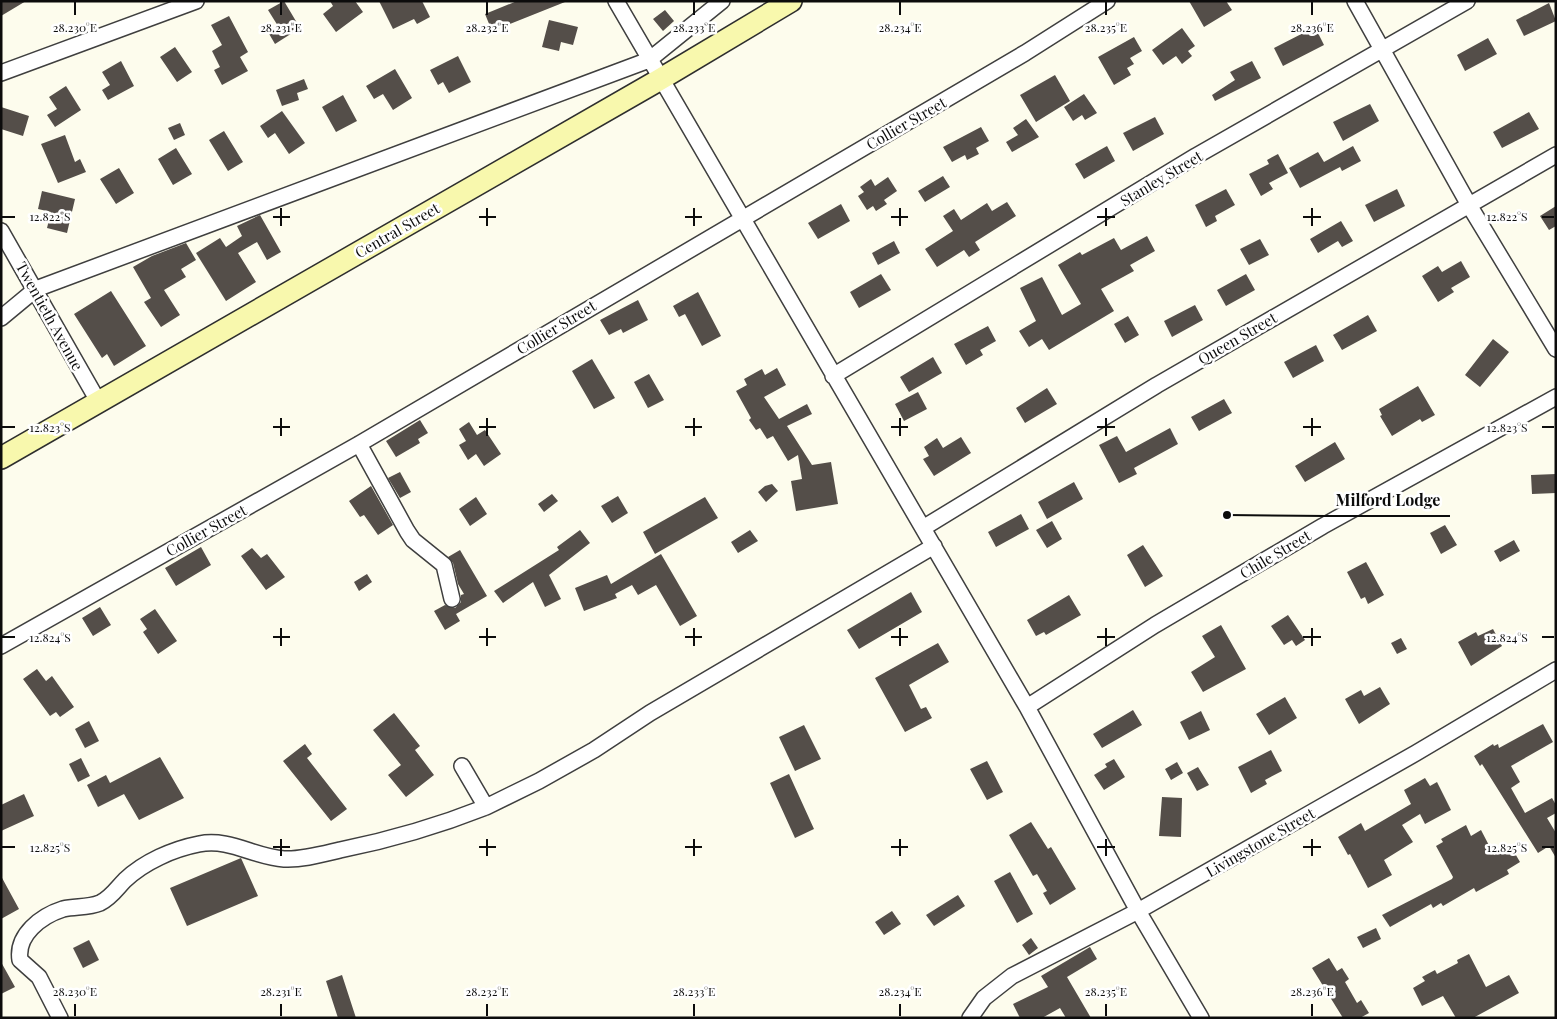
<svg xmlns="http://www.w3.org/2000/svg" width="1557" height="1019" font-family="'Playfair Display',serif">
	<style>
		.building { fill: #544e49 }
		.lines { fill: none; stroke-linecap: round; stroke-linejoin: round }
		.minor-casing { stroke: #3f3f3f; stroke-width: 18 }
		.secondary-casing { stroke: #2e2e2e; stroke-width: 24 }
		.minor { stroke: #fff; stroke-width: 15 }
		.secondary { stroke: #f8f8ad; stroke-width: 21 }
		.ticks { fill: none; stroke: #0c0c0c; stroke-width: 2 }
		.labels { text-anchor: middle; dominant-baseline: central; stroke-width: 5; stroke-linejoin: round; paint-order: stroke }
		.street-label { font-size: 15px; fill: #0c0c0c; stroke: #fff }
		.ticks-label { font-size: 12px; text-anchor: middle; fill: #0c0c0c; stroke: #fff; stroke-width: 5; stroke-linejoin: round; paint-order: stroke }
		.leader { fill: none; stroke: #0c0c0c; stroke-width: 2 }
		.callout-dot { fill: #0c0c0c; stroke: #fff; stroke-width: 2 }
		.callout-label { font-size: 16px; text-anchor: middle; font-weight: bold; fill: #0c0c0c; stroke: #fff; stroke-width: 5; stroke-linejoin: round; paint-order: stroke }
	</style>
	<rect width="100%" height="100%" fill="#fdfced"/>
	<path class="building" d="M1 1H26L1 16Z
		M284 1 300 28 275 44 268 32 278 26 268 10Z
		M330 1H355L363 12 336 32 323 14 333 6Z
		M379 1H422L430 17 417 24 414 19 393 29Z
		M517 1H565V2L492 31 485 14Z
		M1189 1H1226L1232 10 1204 27Z
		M1549 3 1556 21 1524 36 1516 20Z
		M665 10 674 21 663 31 653 19Z
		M229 16 248 52 240 57 248 71 222 85 214 70 220 67 212 51 222 45 211 25Z
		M549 20 578 27 573 45 561 42 559 51 542 47Z
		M1315 27 1324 45 1283 66 1274 48Z
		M1182 28 1195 46 1188 51 1192 56 1182 64 1176 56 1163 65 1152 50Z
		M1134 37 1142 51 1130 58 1134 64 1127 68 1131 75 1114 85 1098 57Z
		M1488 38 1497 54 1465 71 1457 55Z
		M175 47 192 72 177 82 160 57Z
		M458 56 471 82 449 93 443 82 438 85 430 70Z
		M121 61 134 86 108 100 102 90 110 85 102 72Z
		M1252 61 1261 78 1215 101 1212 95 1235 80 1230 72Z
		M395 69 412 98 393 110 383 94 374 99 366 86Z
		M1055 75 1070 101 1036 122 1020 95Z
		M304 79 308 89 297 93 299 100 282 106 276 90Z
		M66 86 81 110 55 127 47 115 57 109 49 97Z
		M1084 94 1097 113 1085 120 1082 115 1073 121 1064 107Z
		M343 95 357 121 336 132 322 107Z
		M1370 104 1379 121 1343 141 1333 122Z
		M1 107 29 116 23 136 1 129Z
		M282 111 305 143 289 154 275 133 268 138 260 126Z
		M1529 112 1539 129 1502 148 1493 132Z
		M1155 117 1164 134 1133 151 1123 133Z
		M1026 119 1039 137 1012 152 1006 142 1018 135 1013 128Z
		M180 123 185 135 174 140 168 128Z
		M981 127 989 141 976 148 979 154 967 160 965 155 952 162 943 147Z
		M224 131 243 162 228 171 209 140Z
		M65 135 75 162 80 159 86 172 58 183 41 144Z
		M1107 146 1115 161 1084 179 1075 164Z
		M1353 146 1361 161 1342 171 1340 167 1300 188 1289 168 1318 152 1324 162Z
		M176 148 192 174 173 185 158 159Z
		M1278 154 1288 173 1269 183 1273 189 1261 196 1249 174 1269 164 1267 160Z
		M119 168 134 193 116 204 100 179Z
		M943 176 950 187 925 202 918 191Z
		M888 177 897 191 884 200 887 204 876 211 873 206 867 210 858 196 864 192 860 187 871 179 875 186Z
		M1226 189 1235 205 1215 216 1217 221 1206 227 1195 205Z
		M1397 189 1405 206 1374 222 1365 205Z
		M42 191 75 199 67 233 47 228 51 212 38 209Z
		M1007 202 1016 216 975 242 980 250 969 257 964 250 937 267 925 249 953 231 943 216 954 209 961 220 987 203 992 211Z
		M841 204 850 221 818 239 808 223Z
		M1556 206V226L1549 230 1540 216Z
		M260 215 281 252 267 260 257 242 238 253 256 282 226 301 196 253 220 238 226 247 242 236 237 226Z
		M1341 221 1353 241 1342 247 1338 241 1318 253 1310 239Z
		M1147 236 1155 251 1130 265 1134 271 1101 289 1114 311 1049 350 1042 339 1029 347 1019 331 1036 321 1020 288 1042 277 1062 315 1081 304 1058 265 1080 252 1082 255 1114 238 1121 250Z
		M1260 239 1269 255 1249 265 1240 249Z
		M894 241 900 253 878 265 872 253Z
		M186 243 196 260 181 269 186 277 164 290 180 315 161 327 144 302 151 298 133 267 152 256Z
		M1461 261 1470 277 1451 288 1454 292 1438 302 1422 276 1438 266 1442 272Z
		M881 274 891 290 859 308 850 292Z
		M1246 274 1255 290 1226 306 1217 290Z
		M111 291 146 346 114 366 107 354 102 358 74 314Z
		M698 292 721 336 702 346 685 314 679 317 673 306Z
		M638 300 648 320 623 333 621 329 609 335 600 320Z
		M1195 305 1203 320 1172 337 1164 321Z
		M1368 315 1377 331 1342 350 1333 335Z
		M1128 316 1139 335 1125 343 1114 324Z
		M988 326 996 341 980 350 983 355 966 365 954 344Z
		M1493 339 1509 352 1480 387 1465 375Z
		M1316 345 1324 361 1293 378 1284 362Z
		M933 357 942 373 909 392 900 377Z
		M592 359 615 398 594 409 572 371Z
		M777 368 786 385 764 397 779 419 807 404 812 414 787 426 812 465 831 462 838 504 796 511 791 481 802 479 798 455 788 461 773 436 767 439 760 428 756 430 749 420 751 418 736 391 747 385 744 379 762 369 765 375Z
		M649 374 664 400 648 408 634 382Z
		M1418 386 1435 415 1422 422 1420 419 1392 436 1380 416 1382 415 1379 409Z
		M1047 388 1057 404 1025 423 1016 408Z
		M918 392 927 409 904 421 895 404Z
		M1224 399 1232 413 1199 431 1191 417Z
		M420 420 428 433 418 439 420 443 396 457 386 441Z
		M469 422 477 435 485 430 501 454 484 466 476 454 468 460 459 445 466 441 459 429Z
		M1170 428 1178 444 1134 468 1137 474 1119 483 1099 445 1117 436 1126 452Z
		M961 437 971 453 934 476 923 459 929 456 924 447 937 438 943 448Z
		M1335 442 1345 459 1305 482 1295 466Z
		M400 472 411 492 400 498 388 478Z
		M1556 474V493L1532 494 1531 475Z
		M1074 482 1083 499 1047 519 1038 502Z
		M772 484 778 491 766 502 758 492 765 486Z
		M371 486 393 525 378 535 364 515 360 517 349 501Z
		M552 494 558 501 544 512 538 504Z
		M618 496 628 513 612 523 601 506Z
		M476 497 487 514 470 526 459 509Z
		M705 497 718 518 655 554 643 532Z
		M1021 514 1029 529 996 547 988 532Z
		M1052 521 1062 539 1047 548 1036 530Z
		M1445 525 1457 545 1441 554 1430 533Z
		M580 530 590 543 549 575 561 599 545 607 533 582 503 603 494 591 559 550 557 547Z
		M750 530 758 541 738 553 731 542Z
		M1514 540 1520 551 1500 562 1494 551Z
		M1143 545 1163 576 1145 587 1127 555Z
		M201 547 211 565 176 586 165 568Z
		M252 548 261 558 267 554 285 577 266 590 241 556Z
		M460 550 487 596 456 614 460 621 445 630 434 611 445 605 455 608 461 602V595L464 594 458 584 453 563 448 557Z
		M661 554 697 616 680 626 656 585 638 595 632 585 615 594 617 598 584 611 575 588 607 575 611 584Z
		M1366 562 1384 595 1368 604 1365 597 1361 599 1347 572Z
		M367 574 372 582 359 591 354 582Z
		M911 592 922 612 859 649 847 630Z
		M1069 595 1081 615 1046 635 1044 632 1036 636 1027 620Z
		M100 607 111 625 93 636 82 618Z
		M155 609 177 641 158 654 143 632 147 629 140 619Z
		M1288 615 1305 640 1296 646 1292 640 1284 645 1271 626Z
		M1221 625 1246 669 1203 692 1191 672 1215 657 1202 636Z
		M1493 629 1502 646 1471 666 1458 642 1476 632 1478 636Z
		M1401 638 1407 649 1397 654 1391 643Z
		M938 643 949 662 909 685 921 709 926 707 932 718 905 732 875 678Z
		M37 669 46 681 52 676 74 707 60 717 56 712 50 716 23 679Z
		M1380 687 1390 704 1359 724 1345 699 1361 690 1364 696Z
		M1285 697 1297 718 1269 735 1256 714Z
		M1133 710 1142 725 1102 748 1093 734Z
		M1201 711 1210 730 1189 740 1180 722Z
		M394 713 420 746 415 750 434 775 406 797 388 775 401 765 373 730Z
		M89 721 99 741 85 748 75 729Z
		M1543 724 1553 742 1511 766 1520 782 1511 788 1525 813 1552 798 1556 805V813L1547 818 1556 833V858L1549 846 1538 853 1482 764 1480 766 1474 756 1493 744 1494 746 1498 744 1499 748Z
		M804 725 821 759 795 771 779 737Z
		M305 744 312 754 307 758 347 809 331 821 283 761Z
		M1271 750 1282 771 1265 780 1267 784 1251 793 1238 767Z
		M160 757 184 798 139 820 124 794 98 807 87 785 106 775 110 783Z
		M81 758 90 776 78 782 69 764Z
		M1114 759 1125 777 1104 790 1094 775 1107 767 1105 764Z
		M987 761 1003 792 987 800 970 769Z
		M1177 762 1183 773 1171 780 1165 769Z
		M1198 767 1209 785 1197 791 1187 773Z
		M789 774 814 829 795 838 770 783Z
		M1425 778 1430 786 1437 782 1451 810 1425 824 1420 814 1402 825 1413 842 1384 860 1392 875 1368 888 1350 854 1348 855 1338 837 1361 823 1365 831 1411 804 1404 790Z
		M24 794 34 816 1 831V805Z
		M1162 797 1182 798 1181 837 1159 836Z
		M1031 822 1048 849 1051 847 1076 889 1050 905 1043 893 1047 891 1037 874 1033 876 1009 835Z
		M1466 825 1471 836 1481 830 1494 855 1510 845 1520 862 1507 870 1509 874 1476 892 1474 888 1443 906 1441 903 1433 908 1431 904 1390 927 1382 915 1452 879 1453 877 1436 846 1443 842 1441 839Z
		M241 858 258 896 187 926 170 888Z
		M1010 872 1033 914 1017 923 994 881Z
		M1 876 19 909 1 919Z
		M958 895 965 906 934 926 926 915Z
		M892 911 901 924 884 935 875 922Z
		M1376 928 1381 939 1363 948 1357 937Z
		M1031 938 1038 948 1029 955 1022 945Z
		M89 940 99 960 83 968 73 948Z
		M1090 947 1097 959 1067 977 1091 1018H1066L1060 1008 1042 1018H1020L1013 1004 1048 987 1041 976Z
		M1469 954 1486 987 1509 975 1519 993 1473 1018H1456L1443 996 1422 1006 1413 988 1425 981 1422 977 1435 970 1437 974 1458 963 1457 960Z
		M1329 958 1337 971 1342 968 1349 979 1345 982 1357 1003 1361 1000 1369 1013 1360 1018H1343L1312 968Z
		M1 962 15 987 1 994Z
		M342 975 356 1018H338L326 981Z"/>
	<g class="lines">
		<defs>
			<path id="minor" d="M616 1 1027 707 1138 911 1201 1018
				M1355 1 1469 205 1556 349
				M1 73 196 1
				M1 231 98 401
				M1 318 36 289 649 60 722 1
				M833 376 1196 156 1467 1
				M359 444 407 531 413 540 444 565 452 599
				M923 528 1157 385 1556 155
				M1 646 359 444 1025 53 1107 1
				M1027 707 1155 625 1323 526 1556 397
				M462 766 486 807 539 781 594 750 650 713 934 546
				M60 1018 39 977 20 960C16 935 41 916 63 909 75 906 88 908 100 903 111 898 117 888 125 880 144 862 173 849 199 844 230 838 254 857 284 859 302 860 323 854 340 850 390 840 438 826 486 807
				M970 1018 984 998 1012 976 1138 911 1416 753 1556 670"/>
			<path id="secondary" d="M1 458 659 80 791 1"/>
		</defs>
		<use href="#minor" class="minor-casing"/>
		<use href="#secondary" class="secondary-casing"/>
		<use href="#minor" class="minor"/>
		<use href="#secondary" class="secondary"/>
	</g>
	<path class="ticks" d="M75 2V15M281 2V15M487 2V15M694 2V15M900 2V15M1106 2V15M1312 2V15M281 208V226M487 208V226M694 208V226M900 208V226M1106 208V226M1312 208V226M2 217H15M273 217H290M479 217H496M685 217H702M891 217H908M1097 217H1115M1303 217H1321M1542 217H1554M281 418V436M487 418V436M694 418V436M900 418V436M1106 418V436M1312 418V436M2 427H15M273 427H290M479 427H496M685 427H702M891 427H908M1097 427H1115M1303 427H1321M1542 427H1554M281 628V646M487 628V646M694 628V646M900 628V646M1106 628V646M1312 628V646M2 637H15M273 637H290M479 637H496M685 637H702M891 637H908M1097 637H1115M1303 637H1321M1542 637H1554M281 839V856M487 839V856M694 839V856M900 839V856M1106 839V856M1312 839V856M2 847H15M273 847H290M479 847H496M685 847H702M891 847H908M1097 847H1115M1303 847H1321M1542 847H1554M75 1004V1016M281 1004V1016M487 1004V1016M694 1004V1016M900 1004V1016M1106 1004V1016M1312 1004V1016"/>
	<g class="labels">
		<g class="street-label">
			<text transform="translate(906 123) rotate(-30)">Collier Street</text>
			<text transform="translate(1161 178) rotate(-31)">Stanley Street</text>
			<text transform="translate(397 230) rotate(-30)">Central Street</text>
			<text transform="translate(50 316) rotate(61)">Twentieth Avenue</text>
			<text transform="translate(556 327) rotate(-31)">Collier Street</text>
			<text transform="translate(1237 338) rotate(-30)">Queen Street</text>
			<text transform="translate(206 530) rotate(-29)">Collier Street</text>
			<text transform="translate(1275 554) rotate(-31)">Chile Street</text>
			<text transform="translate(1260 842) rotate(-30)">Livingstone Street</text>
		</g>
	</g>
	<g class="ticks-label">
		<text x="75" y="32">28.230°E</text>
		<text x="281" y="32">28.231°E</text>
		<text x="487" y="32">28.232°E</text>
		<text x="694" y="32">28.233°E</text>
		<text x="900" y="32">28.234°E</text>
		<text x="1106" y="32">28.235°E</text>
		<text x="1312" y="32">28.236°E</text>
		<text x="50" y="221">12.822°S</text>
		<text x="1507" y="221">12.822°S</text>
		<text x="50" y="432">12.823°S</text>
		<text x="1507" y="432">12.823°S</text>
		<text x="50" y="642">12.824°S</text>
		<text x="1507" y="642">12.824°S</text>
		<text x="50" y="852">12.825°S</text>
		<text x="1507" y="852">12.825°S</text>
		<text x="75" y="996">28.230°E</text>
		<text x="281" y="996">28.231°E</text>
		<text x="487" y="996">28.232°E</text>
		<text x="694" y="996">28.233°E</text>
		<text x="900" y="996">28.234°E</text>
		<text x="1106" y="996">28.235°E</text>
		<text x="1312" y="996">28.236°E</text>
	</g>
	<path class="leader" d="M1227 515L1326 516H1450"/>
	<circle class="callout-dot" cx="1227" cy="515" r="5"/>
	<g class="callout-label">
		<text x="1388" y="506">Milford Lodge</text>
	</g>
	<rect width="1557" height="1019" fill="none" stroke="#0c0c0c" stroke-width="5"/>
</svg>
